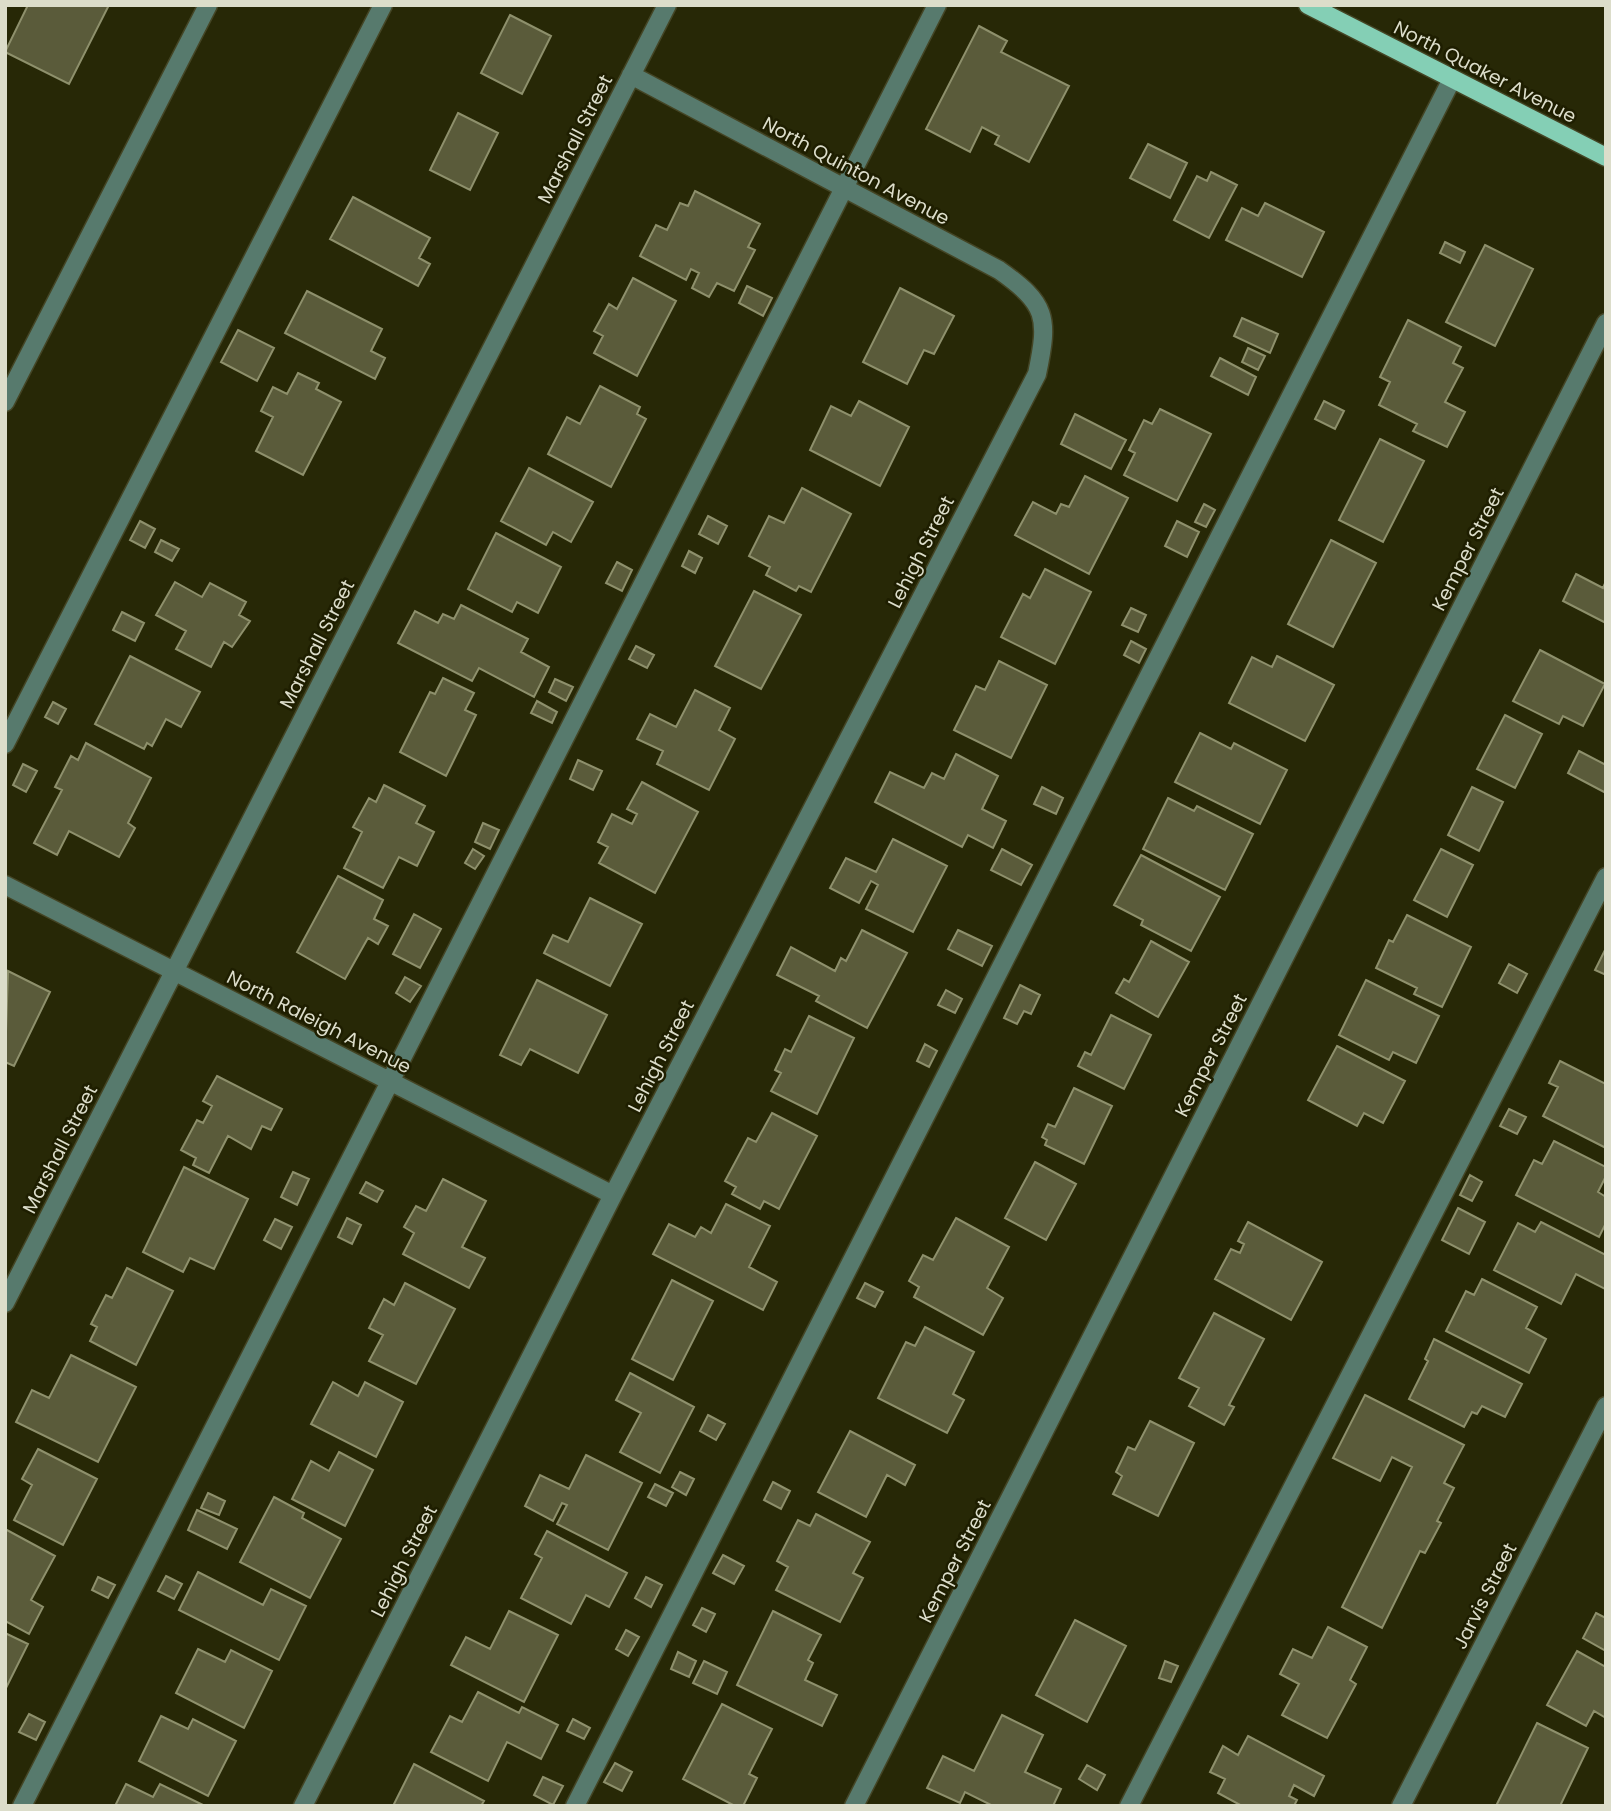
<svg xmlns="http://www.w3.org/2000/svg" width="1611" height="1811" font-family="Poppins,sans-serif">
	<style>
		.building { fill: #5a5b3a; stroke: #8e906c; stroke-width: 2 }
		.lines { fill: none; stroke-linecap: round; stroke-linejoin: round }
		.minor-casing { stroke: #444525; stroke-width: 21 }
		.major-casing { stroke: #444525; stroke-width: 21 }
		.minor { stroke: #577a6d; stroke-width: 18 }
		.major { stroke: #84cfb5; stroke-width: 18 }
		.labels { text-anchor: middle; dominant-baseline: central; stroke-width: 5; stroke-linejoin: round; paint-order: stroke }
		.street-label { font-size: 19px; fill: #dcddca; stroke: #1e1e00 }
	</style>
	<rect width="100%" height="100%" fill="#272806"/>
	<path class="building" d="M28 5H109L69 84 5 52Z
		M510 15 551 36 522 94 481 73Z
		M979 26 1007 41 1001 52 1069 86 1029 162 995 144 999 136 982 127 970 152 926 129Z
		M458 113 498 133 470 190 430 170Z
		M1148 144 1187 163 1170 198 1130 178Z
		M1211 172 1237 185 1209 238 1174 220 1197 176 1207 181Z
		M695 191 760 224 748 247 755 250 734 291 717 283 709 297 692 288 699 273 691 269 686 280 640 256 656 225 667 230 680 203 688 206Z
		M353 197 430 238 419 258 430 264 418 286 330 239Z
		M1265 203 1324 232 1302 277 1226 240 1242 208 1258 216Z
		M1445 242 1465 252 1460 263 1440 253Z
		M1485 245 1533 269 1495 346 1446 322Z
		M633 278 676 301 637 376 594 353 603 336 594 331 609 304 617 309Z
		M747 286 772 298 763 316 739 303Z
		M900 288 954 316 934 354 924 350 907 384 863 362Z
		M307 291 382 329 371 351 385 358 375 379 285 333Z
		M1242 318 1278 334 1270 353 1234 336Z
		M1408 320 1461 347 1453 363 1463 368 1445 402 1465 412 1447 447 1413 431 1417 424 1379 405 1390 382 1380 377Z
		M238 330 274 348 257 381 221 362Z
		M1248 348 1265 356 1258 370 1242 362Z
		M1220 358 1256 377 1248 395 1211 376Z
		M298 373 319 383 316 389 341 402 303 475 256 451 273 417 261 411 273 387 287 394Z
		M600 386 640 407 637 414 646 419 611 487 548 454 567 417 580 424Z
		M859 401 909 427 880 486 810 450 831 406 851 416Z
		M1324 401 1344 411 1335 429 1315 419Z
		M1160 409 1211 434 1177 501 1124 475 1135 453 1129 450 1144 420 1152 424Z
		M1075 414 1126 440 1111 469 1061 444Z
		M1380 439 1424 461 1383 542 1339 520Z
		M529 468 593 502 571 542 553 532 546 545 501 521Z
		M1085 476 1128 498 1089 574 1015 535 1033 502 1056 514 1061 504 1069 507Z
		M802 488 851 514 811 592 799 586 796 591 766 575 770 567 749 556 769 516 784 523Z
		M1204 504 1215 510 1206 527 1195 522Z
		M708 516 727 526 718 544 699 534Z
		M140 521 155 529 145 548 130 540Z
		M1177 521 1199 532 1187 557 1165 546Z
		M496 533 561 567 538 613 517 602 512 612 468 589Z
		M161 540 179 549 172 561 155 552Z
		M1331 540 1376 563 1333 647 1288 624Z
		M689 551 702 558 695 573 682 566Z
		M617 562 632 570 622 591 606 583Z
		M1045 569 1091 592 1055 664 1001 637 1023 594 1030 598Z
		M1576 574 1603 588 1606 581V623L1563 601Z
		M175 582 202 597 210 583 246 602 239 615 250 621 232 647 224 642 211 667 176 649 186 631 156 615Z
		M754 591 801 615 761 689 715 666Z
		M461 605 528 639 521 652 549 667 534 697 479 668 472 681 398 643 415 611 438 623 443 614 454 619Z
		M1131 608 1146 615 1138 632 1122 625Z
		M122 612 144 623 135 641 113 630Z
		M1131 641 1146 649 1139 663 1124 655Z
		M636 646 654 655 647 668 629 659Z
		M1540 650 1605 684 1583 726 1563 716 1559 724 1513 701Z
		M130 656 200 692 181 727 166 719 152 746 147 743 144 749 95 724Z
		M1277 656 1334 685 1305 741 1229 703 1252 657 1272 667Z
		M999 661 1047 685 1011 758 954 730 976 686 985 690Z
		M443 678 474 693 465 710 476 715 446 776 400 752 430 692 435 694Z
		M555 679 573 687 566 701 549 692Z
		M695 690 730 708 719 730 735 739 709 790 657 764 663 751 637 739 650 714 676 727Z
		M537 701 557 712 552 723 531 713Z
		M53 702 66 709 58 724 45 717Z
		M1505 715 1542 734 1515 788 1477 769Z
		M1200 733 1231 749 1234 743 1287 770 1260 824 1175 782Z
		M86 743 151 778 128 823 135 828 119 857 69 831 57 855 34 843 62 790 55 787 71 756 78 760Z
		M1579 751 1606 765V793L1568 773Z
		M956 754 998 776 982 809 1006 821 993 848 968 835 962 847 875 802 890 772 924 788 932 773 944 779Z
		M578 760 602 771 593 790 570 779Z
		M23 764 37 771 26 792 13 785Z
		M642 782 698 812 655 893 599 863 608 847 598 842 612 814 632 824 637 814 627 809Z
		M384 785 425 806 416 823 434 832 417 866 399 857 383 888 344 868 362 832 353 827 369 798 376 802Z
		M1042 787 1063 798 1056 814 1034 804Z
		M1472 787 1503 802 1479 851 1448 835Z
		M1168 798 1194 811 1197 806 1253 834 1225 890 1143 849Z
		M483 823 499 830 490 849 475 842Z
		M893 839 947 866 913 932 866 909 878 885 871 881 859 903 830 888 846 858 876 872Z
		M473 849 484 856 475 869 465 863Z
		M1002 849 1032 865 1021 885 991 870Z
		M1441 849 1473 865 1447 917 1414 900Z
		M1141 855 1220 897 1191 951 1141 925 1143 920 1114 905Z
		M338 876 383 900 374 919 388 926 378 944 368 938 345 979 297 952Z
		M590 898 642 924 610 986 544 953 553 935 568 942Z
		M414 914 441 929 420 968 393 954Z
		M1407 915 1471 947 1442 1007 1414 994 1417 988 1376 968 1389 940 1393 942Z
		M862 930 907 953 867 1028 816 1001 819 996 777 975 791 947 835 971 841 958 846 961Z
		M958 930 992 946 982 966 948 949Z
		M1151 941 1189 962 1158 1017 1116 993 1124 979 1129 982Z
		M1606 948V975L1595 970Z
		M1509 964 1527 974 1517 993 1499 983Z
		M8 971 50 992 14 1066 5 1062Z
		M405 977 421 986 410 1002 396 993Z
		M537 980 607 1015 578 1073 530 1049 521 1065 500 1055Z
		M1366 980 1439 1016 1416 1063 1393 1052 1389 1060 1339 1035Z
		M1020 985 1040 995 1031 1014 1024 1011 1017 1024 1004 1018Z
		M946 990 962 999 955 1013 938 1005Z
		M1111 1015 1151 1035 1124 1089 1078 1066 1085 1052 1091 1055Z
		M809 1016 854 1038 817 1114 771 1091 781 1073 775 1070 785 1049 791 1052Z
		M925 1044 937 1051 929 1067 917 1061Z
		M1337 1046 1405 1081 1383 1123 1364 1113 1357 1126 1308 1100Z
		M1560 1061 1606 1084V1148L1543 1116 1558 1087 1549 1083Z
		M217 1076 282 1109 271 1130 262 1126 251 1149 228 1136 209 1173 193 1165 196 1158 181 1150 197 1120 203 1123 212 1106 203 1101Z
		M1074 1088 1112 1106 1084 1164 1045 1145 1047 1140 1042 1137 1048 1124 1055 1127Z
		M1509 1109 1526 1117 1517 1134 1500 1126Z
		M772 1113 817 1136 779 1209 764 1201 760 1209 732 1194 736 1187 725 1181 748 1138 756 1142Z
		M1554 1141 1606 1167V1176L1598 1192 1606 1197V1223L1599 1237 1516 1195 1534 1160 1542 1164Z
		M1035 1162 1076 1184 1046 1240 1005 1218Z
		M184 1167 248 1199 214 1269 190 1258 183 1272 143 1252Z
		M293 1172 309 1179 297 1205 281 1197Z
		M1470 1175 1482 1182 1472 1201 1460 1195Z
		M443 1179 486 1201 462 1247 485 1258 469 1288 403 1254 414 1233 404 1227 416 1206 426 1211Z
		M366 1182 383 1191 377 1202 360 1193Z
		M726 1204 770 1226 749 1267 777 1282 763 1310 653 1254 669 1224 695 1237 701 1227 711 1233Z
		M1458 1208 1485 1222 1469 1254 1442 1240Z
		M347 1218 361 1225 352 1244 338 1237Z
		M956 1218 1009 1247 987 1288 1003 1298 983 1335 914 1297 919 1287 909 1281 923 1255 933 1260Z
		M275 1219 292 1227 281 1249 264 1240Z
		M1248 1222 1322 1262 1291 1320 1215 1279 1231 1249 1240 1253 1244 1244 1238 1241Z
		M1541 1222 1606 1255 1605 1289 1576 1274 1561 1304 1494 1270 1518 1223 1535 1232Z
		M127 1268 173 1291 136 1365 90 1341 97 1327 91 1324 106 1295 112 1298Z
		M1482 1279 1537 1307 1526 1328 1546 1339 1529 1373 1446 1331 1466 1291 1474 1295Z
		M672 1280 713 1301 673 1380 632 1359Z
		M405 1283 455 1309 416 1384 369 1361 383 1335 369 1328 384 1299 394 1305Z
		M865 1283 883 1292 875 1307 857 1298Z
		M1214 1313 1264 1339 1229 1405 1234 1407 1224 1425 1189 1406 1199 1388 1179 1378Z
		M925 1327 974 1352 953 1394 964 1400 947 1433 878 1398 906 1342 915 1346Z
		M1434 1339 1522 1384 1505 1417 1482 1406 1477 1414 1472 1412 1464 1427 1409 1399 1428 1361 1425 1359Z
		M71 1355 136 1387 98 1462 16 1422 32 1390 49 1398Z
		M630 1373 694 1407 660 1473 620 1452 641 1413 616 1400Z
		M333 1382 358 1396 365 1382 403 1402 376 1457 311 1424Z
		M1365 1395 1464 1445 1444 1483 1454 1488 1437 1521 1441 1523 1425 1553 1420 1551 1382 1628 1342 1607 1412 1467 1392 1457 1380 1481 1333 1458Z
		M708 1415 725 1424 716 1440 700 1431Z
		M1150 1421 1194 1443 1158 1516 1113 1494 1122 1476 1116 1472 1128 1447 1135 1450Z
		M850 1431 915 1465 905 1485 887 1475 866 1517 818 1492Z
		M38 1449 97 1479 63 1545 14 1520 32 1485 22 1479Z
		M339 1452 373 1470 345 1526 292 1499 311 1461 329 1471Z
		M586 1455 642 1483 608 1550 557 1524 567 1505 562 1503 553 1521 525 1506 540 1475 569 1489Z
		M680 1472 694 1479 686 1495 672 1487Z
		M773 1482 790 1491 781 1509 764 1500Z
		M655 1484 673 1493 666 1506 648 1497Z
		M208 1493 225 1501 219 1515 201 1508Z
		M274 1497 304 1513 302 1518 341 1539 310 1598 240 1562Z
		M197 1510 237 1529 227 1549 188 1530Z
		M816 1514 870 1542 853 1573 863 1578 840 1622 776 1590 788 1567 777 1561 798 1520 810 1526Z
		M5 1529 55 1556 31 1600 43 1607 29 1634 5 1621Z
		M547 1531 627 1573 609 1607 586 1595 571 1624 521 1598 542 1558 535 1554Z
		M723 1555 744 1566 734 1584 713 1573Z
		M198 1572 263 1605 271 1589 306 1606 279 1660 179 1610Z
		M166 1576 182 1584 174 1599 158 1591Z
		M98 1577 115 1585 108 1598 92 1590Z
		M646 1577 662 1585 651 1607 635 1598Z
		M702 1608 715 1614 706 1632 693 1625Z
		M509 1611 558 1635 524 1702 451 1665 466 1637 490 1649Z
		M773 1611 821 1635 808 1660 813 1663 805 1680 837 1695 822 1726 737 1685Z
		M1596 1613 1606 1618V1651L1583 1638Z
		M1075 1620 1126 1646 1087 1722 1036 1695Z
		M1328 1627 1367 1647 1350 1680 1356 1684 1327 1738 1282 1715 1299 1684 1280 1674 1293 1649 1312 1658Z
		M626 1630 639 1637 628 1656 616 1649Z
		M5 1633 28 1644 5 1690Z
		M198 1649 225 1662 231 1650 272 1671 244 1728 176 1693Z
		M1577 1651 1606 1667V1718L1594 1711 1586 1726 1547 1705Z
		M678 1652 696 1661 689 1677 671 1669Z
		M704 1661 727 1672 717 1694 693 1683Z
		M1165 1661 1178 1666 1171 1682 1159 1678Z
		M478 1692 519 1713 522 1707 558 1725 541 1759 507 1742 488 1781 431 1752 450 1716 462 1722Z
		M722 1704 772 1729 749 1774 757 1778 743 1806H735L683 1779Z
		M29 1714 45 1722 36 1740 19 1732Z
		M1002 1715 1043 1735 1025 1772 1061 1789 1053 1806H993L965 1792 960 1803 927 1788 943 1756 974 1771Z
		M161 1716 188 1729 193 1719 236 1741 208 1796 139 1761Z
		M573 1719 590 1728 584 1739 567 1731Z
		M1537 1723 1588 1748 1560 1806H1500L1497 1804Z
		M1248 1736 1324 1776 1314 1796 1294 1785 1289 1796 1297 1800 1294 1806H1242L1218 1793 1225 1779 1210 1772 1223 1746 1238 1755Z
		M615 1763 632 1772 622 1791 604 1782Z
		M414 1764 484 1801 481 1806H393Z
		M1087 1765 1105 1775 1097 1790 1079 1779Z
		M543 1777 563 1786 553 1805 534 1795Z
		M126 1784 153 1797 160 1784 203 1805 115 1806Z"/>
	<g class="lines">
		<defs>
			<path id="minor" d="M5 402 208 5
				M5 744 383 5
				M5 885 613 1195
				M5 1303 667 5
				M22 1806 937 5
				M303 1806 613 1195 1037 374C1049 317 1047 304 999 270L631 75
				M575 1806 1452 79
				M854 1806 1606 323
				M1129 1806 1606 877
				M1401 1806 1606 1406"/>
			<path id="major" d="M1308 5 1606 157"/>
		</defs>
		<use href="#minor" class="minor-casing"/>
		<use href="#major" class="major-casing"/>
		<use href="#minor" class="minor"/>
		<use href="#major" class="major"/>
	</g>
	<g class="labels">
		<g class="street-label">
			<text transform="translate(1485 72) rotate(27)">North Quaker Avenue</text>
			<text transform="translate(575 139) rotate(-63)">Marshall Street</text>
			<text transform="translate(856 171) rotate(28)">North Quinton Avenue</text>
			<text transform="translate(1468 549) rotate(-63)">Kemper Street</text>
			<text transform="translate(921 552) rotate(-63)">Lehigh Street</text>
			<text transform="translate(317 644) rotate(-63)">Marshall Street</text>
			<text transform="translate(319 1022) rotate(27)">North Raleigh Avenue</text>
			<text transform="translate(1211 1055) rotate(-63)">Kemper Street</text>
			<text transform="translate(661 1056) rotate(-63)">Lehigh Street</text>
			<text transform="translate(60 1149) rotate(-63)">Marshall Street</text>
			<text transform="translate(404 1561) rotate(-63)">Lehigh Street</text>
			<text transform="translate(955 1561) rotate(-63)">Kemper Street</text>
			<text transform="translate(1485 1596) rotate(-63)">Jarvis Street</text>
		</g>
	</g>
	<rect width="1611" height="1811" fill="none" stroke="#dcddca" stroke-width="14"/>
</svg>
